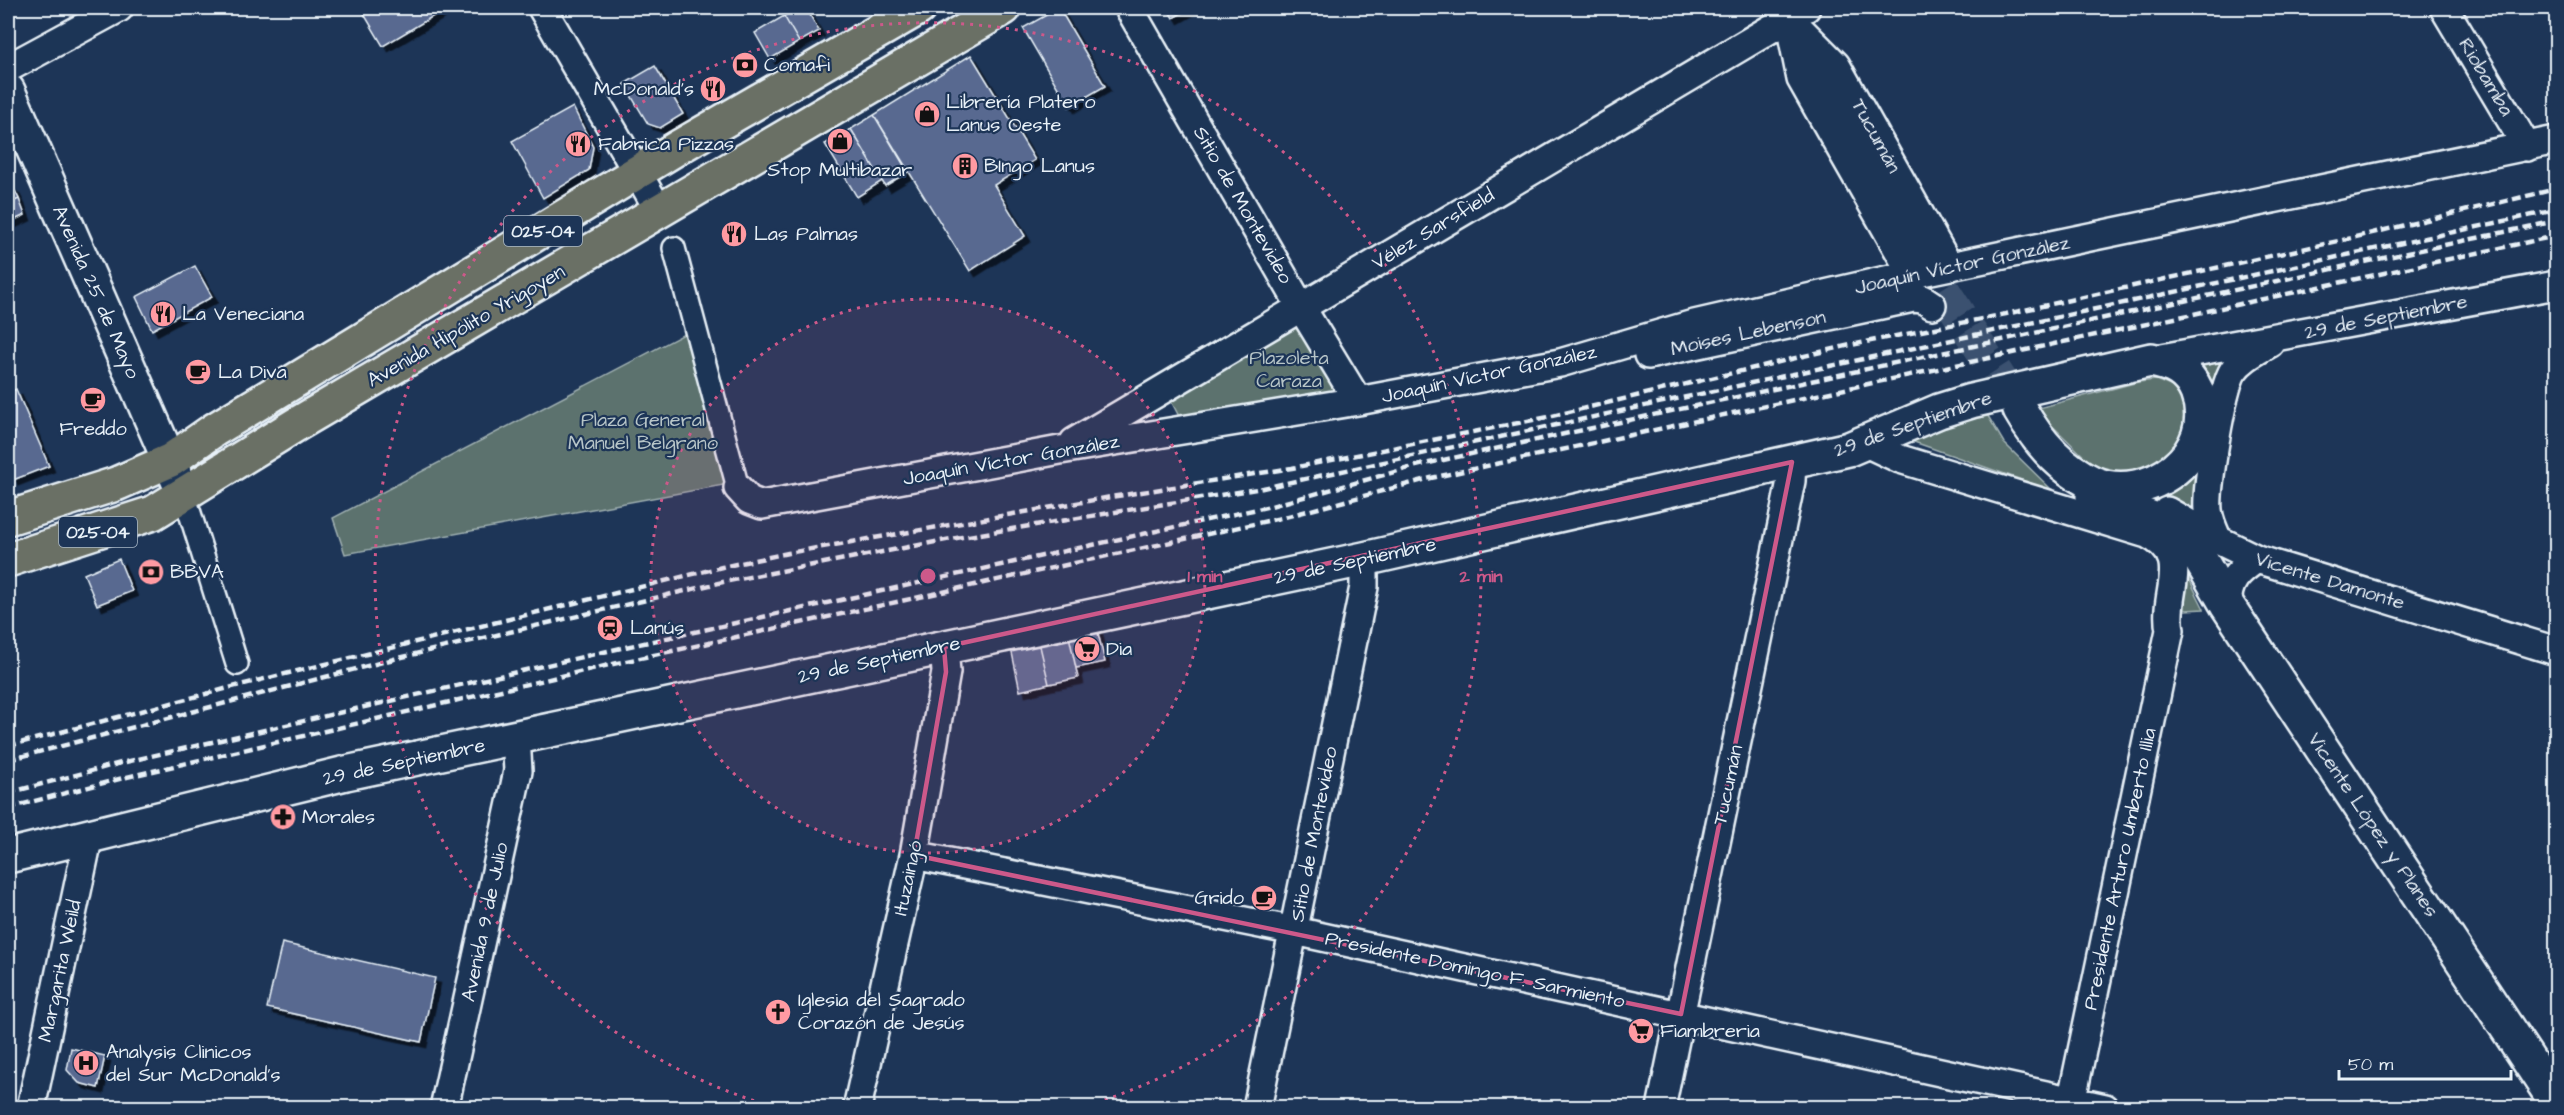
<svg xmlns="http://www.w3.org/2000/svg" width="2564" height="1115" font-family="'Architects Daughter',sans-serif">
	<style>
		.green { fill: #5b726e; stroke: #a2b2b3; stroke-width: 1.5 }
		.building { fill: #586990; stroke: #e8f1f8; stroke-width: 1.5; filter: url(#shadow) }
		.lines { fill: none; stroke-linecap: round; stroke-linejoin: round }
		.tertiary-tunnel { stroke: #3b516f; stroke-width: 33; stroke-dasharray: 33 16; stroke-linecap: butt }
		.pedestrian-casing { stroke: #e8f1f8; stroke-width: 26 }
		.minor-casing { stroke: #e8f1f8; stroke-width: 32 }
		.tertiary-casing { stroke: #e8f1f8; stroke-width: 38 }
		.secondary-casing { stroke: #e8f1f8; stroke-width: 38 }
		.primary-casing { stroke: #e8f1f8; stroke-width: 38 }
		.pedestrian { stroke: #1d3557; stroke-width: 21 }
		.minor { stroke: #1d3557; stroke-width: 27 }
		.tertiary { stroke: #1d3557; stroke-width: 33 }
		.secondary { stroke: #1d3557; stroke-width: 33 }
		.primary { stroke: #6b7065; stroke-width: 33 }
		.rail { stroke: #e8f1f8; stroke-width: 4.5; stroke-dasharray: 9 4.5; stroke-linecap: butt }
		.marked { fill: none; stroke: #cd598a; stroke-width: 4.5; stroke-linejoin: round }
		.ring { fill: none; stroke: #cd598a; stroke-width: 3; stroke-dasharray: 3 6 }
		.labels { text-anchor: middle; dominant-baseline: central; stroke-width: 4.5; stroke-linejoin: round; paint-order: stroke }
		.shield { fill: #1d3557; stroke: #abb9c8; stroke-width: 1.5 }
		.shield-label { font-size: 18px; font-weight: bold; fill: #e8f1f8 }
		.poi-label { font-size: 20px; fill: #e8f1f8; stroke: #1d3557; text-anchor: start }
		.street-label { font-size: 20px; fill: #e8f1f8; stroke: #1d3557 }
		.park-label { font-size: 20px; fill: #b7c5c8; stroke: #1d3557 }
		.centre { fill: #cd598a; stroke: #1d3557; stroke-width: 3 }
		.ring-label { font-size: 18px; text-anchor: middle; font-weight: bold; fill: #cd598a; stroke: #1d3557; stroke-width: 4.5; stroke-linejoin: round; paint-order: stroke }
	</style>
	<defs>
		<filter id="shadow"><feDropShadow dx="5.5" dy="5.5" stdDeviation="0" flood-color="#0009"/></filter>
	</defs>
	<rect width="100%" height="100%" fill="#1d3557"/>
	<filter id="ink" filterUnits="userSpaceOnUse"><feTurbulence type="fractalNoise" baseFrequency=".0167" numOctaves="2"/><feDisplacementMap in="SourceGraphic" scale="12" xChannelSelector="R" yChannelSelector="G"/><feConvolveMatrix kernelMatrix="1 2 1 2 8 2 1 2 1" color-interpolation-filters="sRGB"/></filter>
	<g filter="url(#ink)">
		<path class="green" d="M1301 324 1340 392 1182 422 1171 401Z
			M688 332 729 484 345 554 333 518Z
			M2241 354 2196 515 2166 496 2149 493 2189 470 2188 365Z
			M2156 380 2173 387 2183 401 2186 431 2168 459 2125 476 2096 468 2035 409 2138 382Z
			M1985 411 2004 443 2053 491 1900 437Z
			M2182 565 2204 609 2185 610Z"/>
		<path class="building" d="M375 8H447L383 46 364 14Z
			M798 8H806L819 31 799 42 784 16Z
			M1059 8 1105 86 1069 107 1023 28Z
			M1167 8H1191L1173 18Z
			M784 16 799 42 770 59 755 33Z
			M971 55 1035 160 994 185 1025 236 970 271 874 115Z
			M655 66 683 114 660 128 648 124 624 84Z
			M573 107 593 147 589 170 543 198 512 141Z
			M874 115 908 172 885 186 851 129Z
			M851 129 882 181 857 197 825 144Z
			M8 184 14 189 19 199 8 204Z
			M19 199 25 215 8 223V204Z
			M195 266 212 297 152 330 136 297Z
			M16 389 49 466 13 480 8 468V393Z
			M119 559 132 591 97 605 84 574Z
			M1097 629 1105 662 1076 668 1069 636Z
			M1069 636 1078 678 1049 684 1039 642Z
			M1039 642 1049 684 1020 691 1011 648Z
			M282 943 435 978 421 1042 267 1008Z
			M71 1048 105 1056 98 1088 79 1083 67 1070Z"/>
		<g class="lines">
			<path class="tertiary-tunnel" d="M1916 247 2020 410"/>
			<defs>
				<path id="pedestrian" d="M674 248 738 488
					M184 494 237 664"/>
				<path id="minor" d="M542 8 660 212
					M1129 8 1301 307 1358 401
					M2444 8 2527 147
					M1802 31 1836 65 1949 266
					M1793 39 1801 79 1912 274
					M8 68 119 8
					M1648 355 1913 298 1923 299 1932 305
					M2151 360 2556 285
					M1074 442 1806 8
					M1866 443 1900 459 2147 534C2195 558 2162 591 2170 630L2070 1108
					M738 488 749 500 762 505 1060 450 1358 401 1560 363 1690 325 1912 274 2556 140
					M2167 511 2218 540 2257 559 2556 651
					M2218 540C2214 531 2209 521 2208 510 2206 489 2222 387 2233 371 2242 358 2257 351 2270 343
					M2227 605C2228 581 2237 572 2257 559
					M914 855 1295 931 2105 1108
					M31 1108 89 835
					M444 1108 518 771 516 737
					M857 1108 914 855 946 672 944 647
					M1257 1108 1364 587V559
					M1661 1108 1791 481 1792 462"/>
				<path id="tertiary" d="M1782 8 1916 247
					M2093 496 2177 528 2193 547 2227 605 2556 1102
					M8 856 346 773 1364 559 1849 449 1939 411 1971 401 2151 360C2173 364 2188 371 2197 392 2221 453 2148 506 2093 483 2060 468 2037 440 2020 410"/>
				<path id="secondary" d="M8 91 184 494"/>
				<path id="primary" d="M8 518 116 484 171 460 214 430 677 148 919 8
					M8 560 153 513 297 424 1004 8"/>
			</defs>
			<use href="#pedestrian" class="pedestrian-casing"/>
			<use href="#minor" class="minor-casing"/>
			<use href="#tertiary" class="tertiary-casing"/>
			<use href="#secondary" class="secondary-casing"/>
			<use href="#primary" class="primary-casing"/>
			<use href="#pedestrian" class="pedestrian"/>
			<use href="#minor" class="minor"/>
			<use href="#tertiary" class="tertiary"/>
			<use href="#secondary" class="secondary"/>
			<use href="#primary" class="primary"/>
			<path class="rail" d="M8 746 240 685 722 567 788 553 1111 497 1292 468 1548 417 1846 346 2006 314 2343 240 2556 189
				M8 760 394 659 723 582 962 537 1263 488 2556 210
				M8 793 121 763 621 648 1271 506 1420 465 2556 221
				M8 808 127 777 622 662 1281 518 1431 478 2556 236"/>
		</g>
	</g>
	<path class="marked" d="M1792 462 1681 1014 914 855 946 672 944 647Z"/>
	<circle cx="928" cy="576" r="277" fill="#cd598a" fill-opacity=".12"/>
	<g class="ring">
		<circle cx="928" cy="576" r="277"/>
		<path d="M771 1106A553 553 0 1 1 1085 1106"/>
	</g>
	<defs>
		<symbol id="bank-disc" viewBox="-11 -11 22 22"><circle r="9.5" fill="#ff9aa2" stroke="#1d3557"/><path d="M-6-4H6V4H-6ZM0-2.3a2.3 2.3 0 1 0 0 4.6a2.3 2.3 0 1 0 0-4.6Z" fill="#111"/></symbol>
		<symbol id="restaurant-disc" viewBox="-11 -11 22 22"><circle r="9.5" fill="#ff9aa2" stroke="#1d3557"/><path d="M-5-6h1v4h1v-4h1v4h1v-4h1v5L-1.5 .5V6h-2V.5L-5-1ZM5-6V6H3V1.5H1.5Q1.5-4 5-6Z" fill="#111"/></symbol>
		<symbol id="shop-disc" viewBox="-11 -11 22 22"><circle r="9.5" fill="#ff9aa2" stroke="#1d3557"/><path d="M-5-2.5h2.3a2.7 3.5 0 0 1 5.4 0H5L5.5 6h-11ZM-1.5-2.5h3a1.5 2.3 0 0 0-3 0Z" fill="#111"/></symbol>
		<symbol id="building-disc" viewBox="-11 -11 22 22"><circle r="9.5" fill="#ff9aa2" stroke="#1d3557"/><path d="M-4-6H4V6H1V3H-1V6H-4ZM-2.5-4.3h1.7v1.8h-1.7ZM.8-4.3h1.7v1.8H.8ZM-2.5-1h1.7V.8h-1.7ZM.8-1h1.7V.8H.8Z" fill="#111"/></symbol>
		<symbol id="cafe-disc" viewBox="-11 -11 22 22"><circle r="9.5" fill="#ff9aa2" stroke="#1d3557"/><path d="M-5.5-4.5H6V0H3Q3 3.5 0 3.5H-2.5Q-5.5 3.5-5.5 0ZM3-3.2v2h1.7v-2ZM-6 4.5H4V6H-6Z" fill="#111"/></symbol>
		<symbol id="station-disc" viewBox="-11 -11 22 22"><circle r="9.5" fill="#ff9aa2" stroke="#1d3557"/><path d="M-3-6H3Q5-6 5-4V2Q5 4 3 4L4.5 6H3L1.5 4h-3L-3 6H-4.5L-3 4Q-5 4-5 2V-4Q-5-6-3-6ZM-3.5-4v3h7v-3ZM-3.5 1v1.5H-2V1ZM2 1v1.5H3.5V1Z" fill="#111"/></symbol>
		<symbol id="supermarket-disc" viewBox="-11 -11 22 22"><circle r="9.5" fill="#ff9aa2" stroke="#1d3557"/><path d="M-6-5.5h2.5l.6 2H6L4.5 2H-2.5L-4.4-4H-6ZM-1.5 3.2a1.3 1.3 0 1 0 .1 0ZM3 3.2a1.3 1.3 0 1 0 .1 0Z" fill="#111"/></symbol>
		<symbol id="pharmacy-disc" viewBox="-11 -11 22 22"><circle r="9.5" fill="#ff9aa2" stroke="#1d3557"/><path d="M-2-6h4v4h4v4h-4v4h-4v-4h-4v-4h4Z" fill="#111"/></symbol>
		<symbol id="church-disc" viewBox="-11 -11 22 22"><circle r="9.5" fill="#ff9aa2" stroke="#1d3557"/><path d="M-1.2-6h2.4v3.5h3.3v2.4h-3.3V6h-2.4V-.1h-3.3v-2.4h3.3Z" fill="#111"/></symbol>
		<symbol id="hospital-disc" viewBox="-11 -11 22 22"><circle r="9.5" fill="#ff9aa2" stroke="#1d3557"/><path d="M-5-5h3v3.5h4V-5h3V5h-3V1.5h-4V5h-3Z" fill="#111"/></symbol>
	</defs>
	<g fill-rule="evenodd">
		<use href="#bank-disc" x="730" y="50" width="30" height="30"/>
		<use href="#restaurant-disc" x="698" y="74" width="30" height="30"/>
		<use href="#shop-disc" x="912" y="99" width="30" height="30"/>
		<use href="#shop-disc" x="825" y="126" width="30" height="30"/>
		<use href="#restaurant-disc" x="563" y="129" width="30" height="30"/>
		<use href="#building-disc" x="950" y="151" width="30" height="30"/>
		<use href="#restaurant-disc" x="719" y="219" width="30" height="30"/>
		<use href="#restaurant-disc" x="148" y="299" width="30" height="30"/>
		<use href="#cafe-disc" x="183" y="357" width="30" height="30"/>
		<use href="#cafe-disc" x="78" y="385" width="30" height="30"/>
		<use href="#bank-disc" x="136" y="557" width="30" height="30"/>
		<use href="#station-disc" x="595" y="613" width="30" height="30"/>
		<use href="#supermarket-disc" x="1072" y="634" width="30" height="30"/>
		<use href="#pharmacy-disc" x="268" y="802" width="30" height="30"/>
		<use href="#cafe-disc" x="1249" y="883" width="30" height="30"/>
		<use href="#church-disc" x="763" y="997" width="30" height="30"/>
		<use href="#supermarket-disc" x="1626" y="1016" width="30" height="30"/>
		<use href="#hospital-disc" x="71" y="1048" width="30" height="30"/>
	</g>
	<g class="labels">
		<g class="shield">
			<rect x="504" y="216" width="78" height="30" rx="4.5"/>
			<rect x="59" y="517" width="78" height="30" rx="4.5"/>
		</g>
		<g class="shield-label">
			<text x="543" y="231">025-04</text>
			<text x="98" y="532">025-04</text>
		</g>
		<g class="poi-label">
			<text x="764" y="65">Comafi</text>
			<text x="694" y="89" text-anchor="end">McDonald's</text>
			<text x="946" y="102">Librería Platero<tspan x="946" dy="23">Lanus Oeste</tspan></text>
			<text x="598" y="144">Fabrica Pizzas</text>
			<text x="984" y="166">BIngo Lanus</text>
			<text x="840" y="170" text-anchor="middle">Stop Multibazar</text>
			<text x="754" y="234">Las Palmas</text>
			<text x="182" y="314">La Veneciana</text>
			<text x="218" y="372">La Diva</text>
			<text x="93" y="429" text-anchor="middle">Freddo</text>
			<text x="170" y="572">BBVA</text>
			<text x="630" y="628">Lanús</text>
			<text x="1106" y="649">Dia</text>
			<text x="302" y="817">Morales</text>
			<text x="1244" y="898" text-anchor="end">Grido</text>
			<text x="798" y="1000">Iglesia del Sagrado<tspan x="798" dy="23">Corazón de Jesús</tspan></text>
			<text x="1660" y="1031">Fiambreria</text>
			<text x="106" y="1052">Analysis Clinicos<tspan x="106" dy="23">del Sur McDonald's</tspan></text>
		</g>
		<g class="street-label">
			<text transform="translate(2486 77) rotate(59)">Riobamba</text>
			<text transform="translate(1876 136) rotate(61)">Tucumán</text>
			<text transform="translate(1243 205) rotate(60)">Sitio de Montevideo</text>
			<text transform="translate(1433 229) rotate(-31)">Vélez Sarsfield</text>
			<text transform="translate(1962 265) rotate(-12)">Joaquín Víctor González</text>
			<text transform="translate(96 292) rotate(66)">Avenida 25 de Mayo</text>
			<text transform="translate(2386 317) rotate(-11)">29 de Septiembre</text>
			<text transform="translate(466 326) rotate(-30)">Avenida Hipólito Yrigoyen</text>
			<text transform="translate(1748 333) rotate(-12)">Moises Lebenson</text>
			<text transform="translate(1489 374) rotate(-12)">Joaquín Víctor González</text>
			<text transform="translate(1913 424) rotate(-19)">29 de Septiembre</text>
			<text transform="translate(1011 460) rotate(-10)">Joaquín Víctor González</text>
			<text transform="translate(1355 561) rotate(-12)">29 de Septiembre</text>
			<text transform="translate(2330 581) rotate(17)">Vicente Damonte</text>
			<text transform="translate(879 660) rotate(-12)">29 de Septiembre</text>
			<text transform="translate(404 762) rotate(-12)">29 de Septiembre</text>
			<text transform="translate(1728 785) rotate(-78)">Tucumán</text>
			<text transform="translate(2373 825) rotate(56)">Vicente López y Planes</text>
			<text transform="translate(1314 834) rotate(-79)">Sitio de Montevideo</text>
			<text transform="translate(2120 869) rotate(-78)">Presidente Arturo Umberto Illia</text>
			<text transform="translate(908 878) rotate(-78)">Ituzaingó</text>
			<text transform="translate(485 922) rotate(-78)">Avenida 9 de Julio</text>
			<text transform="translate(1475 970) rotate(12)">Presidente Domingo F. Sarmiento</text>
			<text transform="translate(60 971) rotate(-78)">Margarita Weild</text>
		</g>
		<g class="park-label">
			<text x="1289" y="358">Plazoleta<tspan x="1289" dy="23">Caraza</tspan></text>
			<text x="643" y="420">Plaza General<tspan x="643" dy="23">Manuel Belgrano</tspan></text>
		</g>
	</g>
	<circle cx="928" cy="576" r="9" class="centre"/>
	<g class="ring-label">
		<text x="1205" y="582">1 min</text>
		<text x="1481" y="582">2 min</text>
	</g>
	<rect width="2564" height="1115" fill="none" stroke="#1d3557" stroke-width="30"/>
	<rect x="15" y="15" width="2534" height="1085" fill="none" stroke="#e8f1f8" stroke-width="2" filter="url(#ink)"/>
	<path d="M2339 1070v9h172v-9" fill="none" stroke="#e8f1f8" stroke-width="3"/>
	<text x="2348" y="1070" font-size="18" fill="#e8f1f8" stroke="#1d3557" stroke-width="4.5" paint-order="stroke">50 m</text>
</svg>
